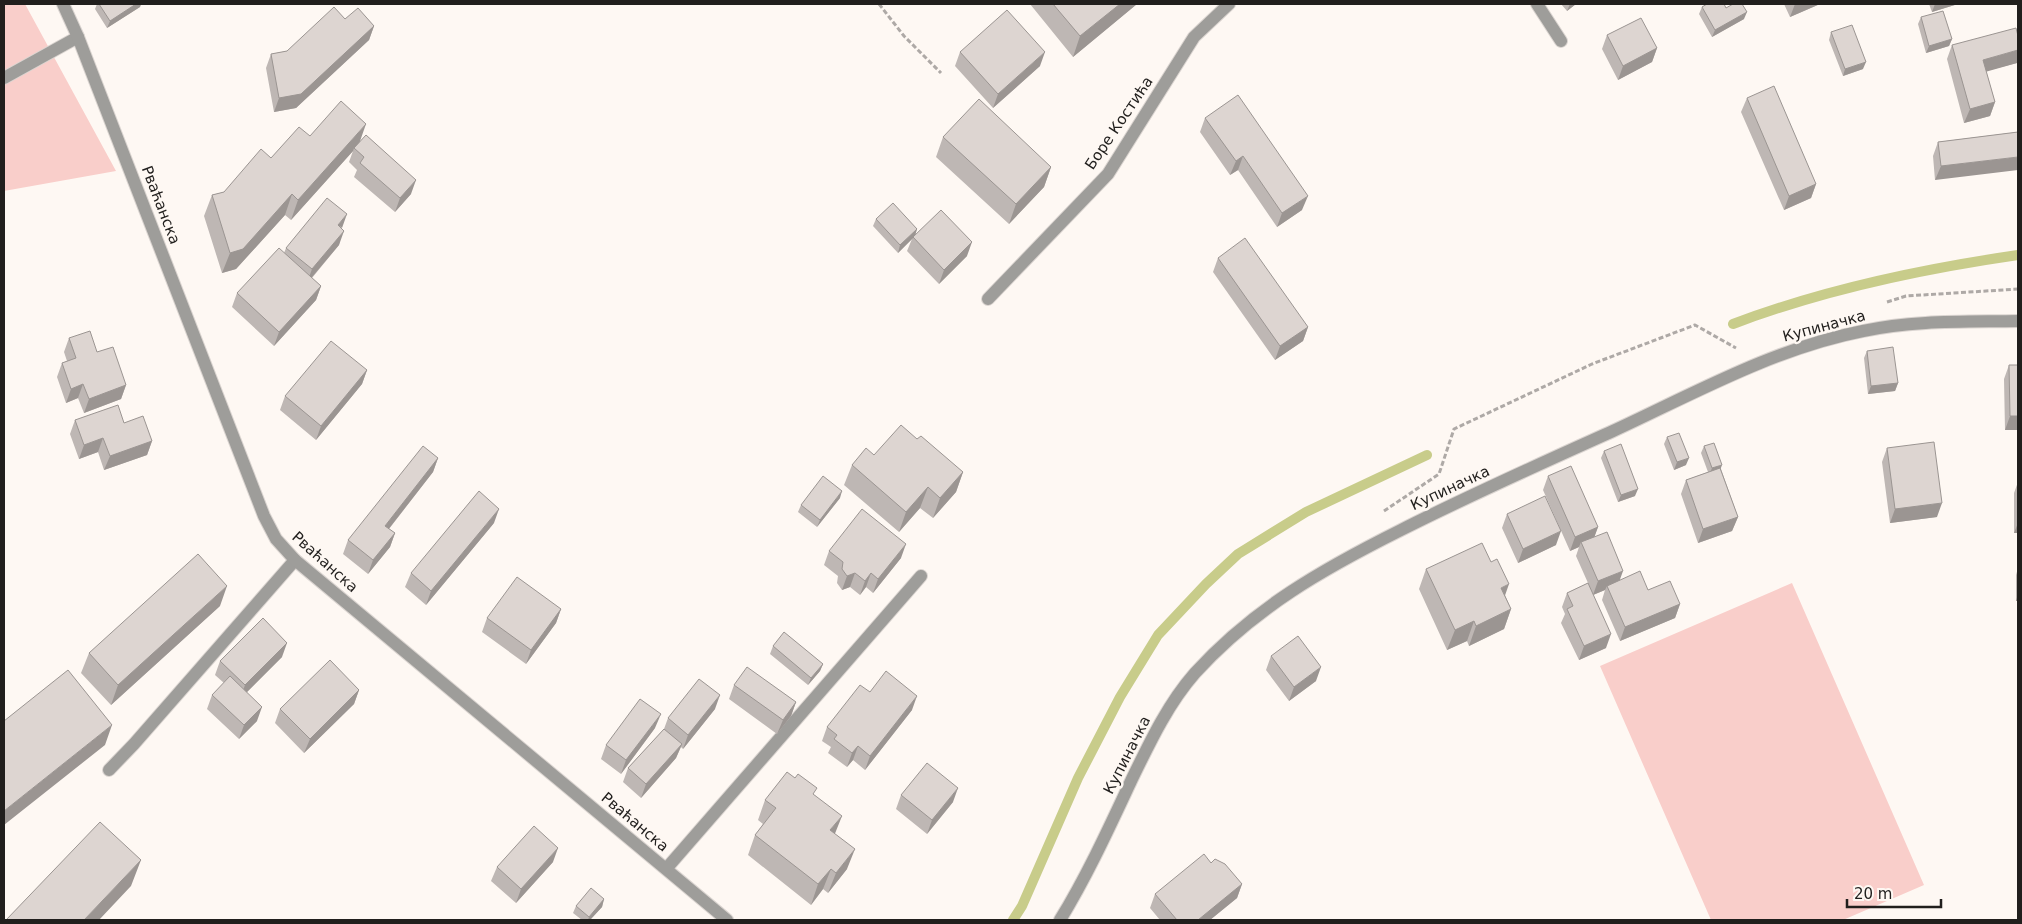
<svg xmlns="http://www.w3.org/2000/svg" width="2022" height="924" font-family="'DejaVu Sans',sans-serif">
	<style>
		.green { fill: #f9ceca }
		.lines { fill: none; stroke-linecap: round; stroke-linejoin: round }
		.stream { stroke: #c8cc8a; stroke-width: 10 }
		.service-casing { stroke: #dbd5d1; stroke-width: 14 }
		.minor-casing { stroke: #dbd5d1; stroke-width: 14 }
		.path { stroke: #aea9a6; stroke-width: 3; stroke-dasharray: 5 2.5; stroke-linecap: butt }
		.service { stroke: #9e9d9a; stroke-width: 12 }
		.minor { stroke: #9e9d9a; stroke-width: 12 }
		.wall { fill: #beb7b4 }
		.shaded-wall { fill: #9b9592 }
		.building { fill: #ddd5d1; stroke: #9b9592 }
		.labels { text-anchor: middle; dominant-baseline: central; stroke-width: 5; stroke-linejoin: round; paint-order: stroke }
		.street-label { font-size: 15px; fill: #211f1d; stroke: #fef8f3 }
	</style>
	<rect width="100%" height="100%" fill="#fef8f3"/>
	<path class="green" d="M4 4H25L116 171 4 191Z
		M1792 583 1924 885 1843 920H1711L1600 666Z"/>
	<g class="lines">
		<path class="stream" d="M1733 324C1825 289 1921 269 2018 255
			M1013 920 1022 906 1078 778 1120 697 1158 635 1206 584 1238 554 1306 512 1427 455"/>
		<defs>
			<path id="service" d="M4 78 78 37
				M109 770 134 744 295 560"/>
			<path id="minor" d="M63 4 78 37 264 516 276 539 295 560 727 920
				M1537 4 1561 41
				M988 299 1108 174 1194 37 1229 4
				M666 869 921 576
				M1060 920C1087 876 1109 828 1131 781 1149 744 1167 705 1195 673 1254 608 1323 569 1401 530 1470 495 1542 463 1613 431 1693 394 1775 348 1863 331 1914 320 1966 322 2018 321"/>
		</defs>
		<use href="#service" class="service-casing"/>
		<use href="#minor" class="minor-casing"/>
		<path class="path" d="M879 4 904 36 941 73
			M1887 302 1906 296 2018 289
			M1384 511 1439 474 1454 429 1592 364 1695 325 1736 348"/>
		<use href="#service" class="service"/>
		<use href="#minor" class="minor"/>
	</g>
	<path class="wall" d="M97 4H141L140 7 107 28 95 9Z
		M1030 4H1137L1073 57Z
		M1561 4H1576L1567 11Z
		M1784 4H1820L1790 17Z
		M1929 4H1958L1932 12Z
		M1702 7 1726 8 1744 19 1712 37 1699 14Z
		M1921 17 1952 39 1949 46 1926 53 1918 24Z
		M345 19 374 26 369 40 296 108 274 112 266 68 271 54 287 51Z
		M1831 32 1863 69 1843 76 1829 40Z
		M1607 35 1657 48 1652 62 1618 80 1602 49Z
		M1952 45 2017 63 1986 71 1995 102 1990 116 1964 123 1947 59Z
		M960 52 1040 66 993 108 955 66Z
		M1747 98 1816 184 1811 198 1784 210 1741 112Z
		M1205 118 1302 210 1277 227 1238 170 1230 175 1200 132Z
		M2018 132 1935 180 1933 156 1938 142Z
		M310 136 360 141 411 194 395 212 354 177 357 170 349 162 353 151 291 220 285 215 236 269 222 273 204 216 212 195 224 192 271 158Z
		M943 137 1051 167 1044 187 1009 224 936 157Z
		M876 219 917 229 915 235 967 256 939 284 907 251 912 239 898 253 873 226Z
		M342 228 339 245 312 278 321 286 316 300 274 346 232 307 237 293 284 253 286 248Z
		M1218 258 1308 327 1303 341 1275 360 1213 272Z
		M69 338 97 352 126 385 121 399 84 413 78 398 66 403 57 377 62 363 67 361 64 352Z
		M1867 351 1898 383 1895 391 1868 394 1864 358Z
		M2009 365 2018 430H2005L2004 379Z
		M367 370 362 384 316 440 280 410 285 396Z
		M75 420 124 423 152 441 147 455 104 470 98 452 79 459 70 434Z
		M1667 437 1686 465 1674 470 1664 444Z
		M917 439 963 472 956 492 933 518 920 508 899 532 844 485 852 465 874 455Z
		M1704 446 1721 469 1738 517 1732 531 1698 543 1681 494 1686 480 1708 472 1701 453Z
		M1887 448 1937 517 1890 523 1882 462Z
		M1604 451 1635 496 1618 502 1601 458Z
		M438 458 433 472 389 529 395 533 390 547 368 574 343 554 348 540Z
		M1548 476 1598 527 1594 537 1620 580 1648 590 1680 604 1675 618 1620 641 1602 600 1605 590 1593 595 1606 648 1579 660 1561 623 1565 614 1562 607 1567 593 1588 583 1576 556 1579 547 1570 551 1543 490Z
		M2018 482V533H2014V493Z
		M840 498 817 527 798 512 801 505Z
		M1507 514 1556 545 1518 563 1502 528Z
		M494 523 426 605 405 587 411 573Z
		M829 551 901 558 873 593 866 587 860 595 850 587 842 590 837 583 838 576 824 565Z
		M2018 568V601H2016V575Z
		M1426 569 1505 595 1511 609 1504 629 1469 646 1467 641 1447 650 1419 589Z
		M220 606 111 705 81 673 89 653Z
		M561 609 556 623 526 664 482 632 487 618Z
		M773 646 823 664 820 671 808 685 770 654Z
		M1271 656 1316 681 1289 701 1266 670Z
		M282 657 247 692 257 721 239 739 207 709 212 695 224 683 215 675 220 661Z
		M734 685 796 702 791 716 777 734 729 699Z
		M359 690 354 704 304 753 275 723 280 709Z
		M870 692 912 710 865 770 853 760 847 767 828 753 831 747 822 741 827 727Z
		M715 709 683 749 681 747 676 758 641 798 623 782 628 768 664 729 668 718Z
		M655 728 621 774 601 759 606 745Z
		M815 795 835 834 847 869 828 893 823 889 811 905 748 855 755 835 763 824 758 820 765 800Z
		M901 795 953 802 927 834 896 809Z
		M553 862 516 903 491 881 497 867Z
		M1211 863 1242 884 1237 898 1210 920H1160L1150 908 1155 894Z
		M604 899 602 907 590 920H582L573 913 576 906Z"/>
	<path class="shaded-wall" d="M136 4H141L140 7 107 28 110 21Z
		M1120 4H1137L1073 57 1080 36Z
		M1570 4H1576L1567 11Z
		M1795 4H1820L1790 17Z
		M1935 4H1958L1932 12Z
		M1747 12 1744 19 1712 37 1715 30Z
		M374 26 369 40 296 108 274 112 279 98Z
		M1952 39 1949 46 1926 53 1929 46Z
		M1657 48 1652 62 1618 80 1623 66Z
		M2018 50V59L2017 63 1978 74 1983 60Z
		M1045 52 1040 66 993 108 998 94Z
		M1866 62 1863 69 1843 76 1845 69Z
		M1995 102 1990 116 1964 123 1970 109Z
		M366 124 359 144 354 148 353 151 291 220 298 200Z
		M1243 156 1238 170 1230 175 1236 161Z
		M2018 157V170L1935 180 1941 166Z
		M1051 167 1044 187 1009 224 1016 204Z
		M416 180 411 194 395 212 400 198Z
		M1816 184 1811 198 1784 210 1789 196Z
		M292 194 285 215 236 269 222 273 230 253Z
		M1308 196 1302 210 1277 227 1282 213Z
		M347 214 342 228 338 225Z
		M917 229 915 236 898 253 900 245Z
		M344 231 339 245 307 283 312 269Z
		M972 242 967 256 939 284 944 270Z
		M321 286 316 300 274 346 279 332Z
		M1308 327 1303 341 1275 360 1280 346Z
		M367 370 362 384 316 440 321 426Z
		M1898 383 1895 391 1868 394 1871 386Z
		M83 384 78 398 66 403 71 389Z
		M126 385 121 399 84 413 89 399Z
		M2010 416H2018V430H2005Z
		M103 438 98 452 79 459 84 445Z
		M152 441 147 455 104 470 110 456Z
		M438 458 433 472 380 540 385 526Z
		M1689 458 1686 465 1674 470 1677 462Z
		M1722 465 1719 473 1709 476 1712 468Z
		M963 472 956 492 933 518 940 498Z
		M928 487 920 508 899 532 906 512Z
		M1638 489 1635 496 1618 502 1621 495Z
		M842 491 840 498 817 527 820 520Z
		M1942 503 1937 517 1890 523 1895 509Z
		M499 509 494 523 426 605 431 591Z
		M1738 517 1732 531 1698 543 1703 529Z
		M2018 523V533H2014Z
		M1598 527 1593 541 1581 542 1579 547 1570 551 1575 537Z
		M1561 531 1556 545 1518 563 1523 549Z
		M395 533 390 547 368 574 373 560Z
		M906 544 901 558 873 593 878 579Z
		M1623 571 1618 585 1607 586 1605 590 1593 595 1598 581Z
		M855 573 850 587 842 590 847 576Z
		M871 573 866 587 860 595 865 581Z
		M1509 584 1502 604 1501 588Z
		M227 586 220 606 111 705 118 685Z
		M2018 594V601H2016Z
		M1680 604 1675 618 1620 641 1625 627Z
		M561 609 556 623 526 664 531 650Z
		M1511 609 1504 629 1469 646 1476 626Z
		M1474 621 1467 641 1447 650 1455 630Z
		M1611 634 1606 648 1579 660 1584 646Z
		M287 643 282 657 240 699 245 685Z
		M823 664 820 671 808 685 811 678Z
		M1321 667 1316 681 1289 701 1294 687Z
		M359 690 354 704 304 753 310 739Z
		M720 695 715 709 683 749 688 735Z
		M917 696 912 710 865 770 870 756Z
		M796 702 791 716 777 734 783 720Z
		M262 707 257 721 239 739 244 725Z
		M661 714 655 728 621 774 626 760Z
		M112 725 105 745 4 825V811Z
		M682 744 676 758 641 798 646 784Z
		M858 746 853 760 847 767 852 753Z
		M958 788 953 802 927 834 932 820Z
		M842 816 834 836 830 830Z
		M558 848 553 862 516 903 521 889Z
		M855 849 847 869 828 893 836 873Z
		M141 860 131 886 99 920H84Z
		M831 869 823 889 811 905 818 884Z
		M1242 884 1237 898 1210 920H1198Z
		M604 899 602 907 590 920H588L589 917Z"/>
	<path class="building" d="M99 4H136L110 21Z
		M1053 4H1120L1080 36Z
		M1707 4H1724L1726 8 1733 4H1742L1747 12 1715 30 1702 7Z
		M334 7 345 19 358 8 374 26 301 94 279 98 271 54 287 51Z
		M1007 10 1045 52 998 94 960 52Z
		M1943 11 1952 39 1929 46 1921 17Z
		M1641 18 1657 48 1623 66 1607 35Z
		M1852 25 1866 62 1845 69 1831 32Z
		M2016 28 2018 36V50L1983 60 1995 102 1970 109 1952 45Z
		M1774 86 1816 184 1789 196 1747 98Z
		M1238 95 1308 196 1282 213 1243 156 1236 161 1205 118Z
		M979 99 1051 167 1016 204 943 137Z
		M341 101 366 124 298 200 292 194 243 249 230 253 212 195 224 192 261 149 271 158 299 127 310 136Z
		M2018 132V157L1941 166 1938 142Z
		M366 135 416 180 400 198 360 163 364 157 354 148Z
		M327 198 347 214 338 225 344 231 312 269 286 248Z
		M893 203 917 229 900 245 876 219Z
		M941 210 972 242 944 270 913 237Z
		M1245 238 1308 327 1280 346 1218 258Z
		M279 248 321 286 279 332 237 293Z
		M90 331 97 352 113 347 126 385 89 399 83 384 71 389 62 363 76 358 69 338Z
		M331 341 367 370 321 426 285 396Z
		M1893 347 1898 383 1871 386 1867 351Z
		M2009 365H2018V416H2010Z
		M118 405 124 423 143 416 152 441 110 456 103 438 84 445 75 420Z
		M901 425 917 439 921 436 963 472 940 498 928 487 906 512 852 465 866 448 874 455Z
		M1679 433 1689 458 1677 462 1667 437Z
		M1934 442 1942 503 1895 509 1887 448Z
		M1714 443 1722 465 1712 468 1704 446Z
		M1621 444 1638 489 1621 495 1604 451Z
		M423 446 438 458 385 526 395 533 373 560 348 540Z
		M1571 466 1598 527 1575 537 1548 476Z
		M1720 468 1738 517 1703 529 1686 480Z
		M823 476 842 491 820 520 801 505Z
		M479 491 499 509 431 591 411 573Z
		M1545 496 1561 531 1523 549 1507 514Z
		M862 509 906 544 878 579 871 573 865 581 855 573 847 576 842 569 843 562 829 551Z
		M1607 532 1623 571 1598 581 1581 542Z
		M1482 543 1491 562 1497 559 1509 584 1501 588 1511 609 1476 626 1474 621 1455 630 1426 569Z
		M198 554 227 586 118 685 89 653Z
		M1640 571 1648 590 1670 581 1680 604 1625 627 1607 586Z
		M517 577 561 609 531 650 487 618Z
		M1588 583 1611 634 1584 646 1567 609 1573 606 1567 593Z
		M263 618 287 643 245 685 220 661Z
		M784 632 823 664 811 678 773 646Z
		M1298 636 1321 667 1294 687 1271 656Z
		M330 660 359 690 310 739 280 709Z
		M747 667 796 702 783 720 734 685Z
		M68 670 112 725 4 811V721Z
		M886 671 917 696 870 756 858 746 852 753 834 739 837 735 827 727 860 685 870 692Z
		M230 676 262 707 244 725 212 695Z
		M699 679 720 695 688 735 668 718Z
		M640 699 661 714 626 760 606 745Z
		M664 729 682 744 646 784 628 768Z
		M927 763 958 788 932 820 901 795Z
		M787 772 795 778 798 774 817 788 813 794 842 816 830 830 855 849 836 873 831 869 818 884 755 835 776 808 765 800Z
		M100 822 141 860 84 920H6Z
		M534 826 558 848 521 889 497 867Z
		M1204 854 1211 863 1215 859 1225 864 1242 884 1198 920H1177L1155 894Z
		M591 888 604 899 589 917 576 906Z"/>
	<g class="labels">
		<g class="street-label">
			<text transform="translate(1119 123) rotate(-56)">Боре Костића</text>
			<text transform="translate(161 205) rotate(69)">Рваћанска</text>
			<text transform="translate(1824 326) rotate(-15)">Купиначка</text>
			<text transform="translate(1450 488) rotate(-25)">Купиначка</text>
			<text transform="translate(325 562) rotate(42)">Рваћанска</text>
			<text transform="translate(1127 755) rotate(-63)">Купиначка</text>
			<text transform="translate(635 822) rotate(40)">Рваћанска</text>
		</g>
	</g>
	<rect width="2022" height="924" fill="none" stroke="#211f1d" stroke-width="10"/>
	<path d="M1847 899v8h94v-8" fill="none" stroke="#211f1d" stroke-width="2.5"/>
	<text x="1854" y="899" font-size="15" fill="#211f1d" stroke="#fef8f3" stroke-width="4" paint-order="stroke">20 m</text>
</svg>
